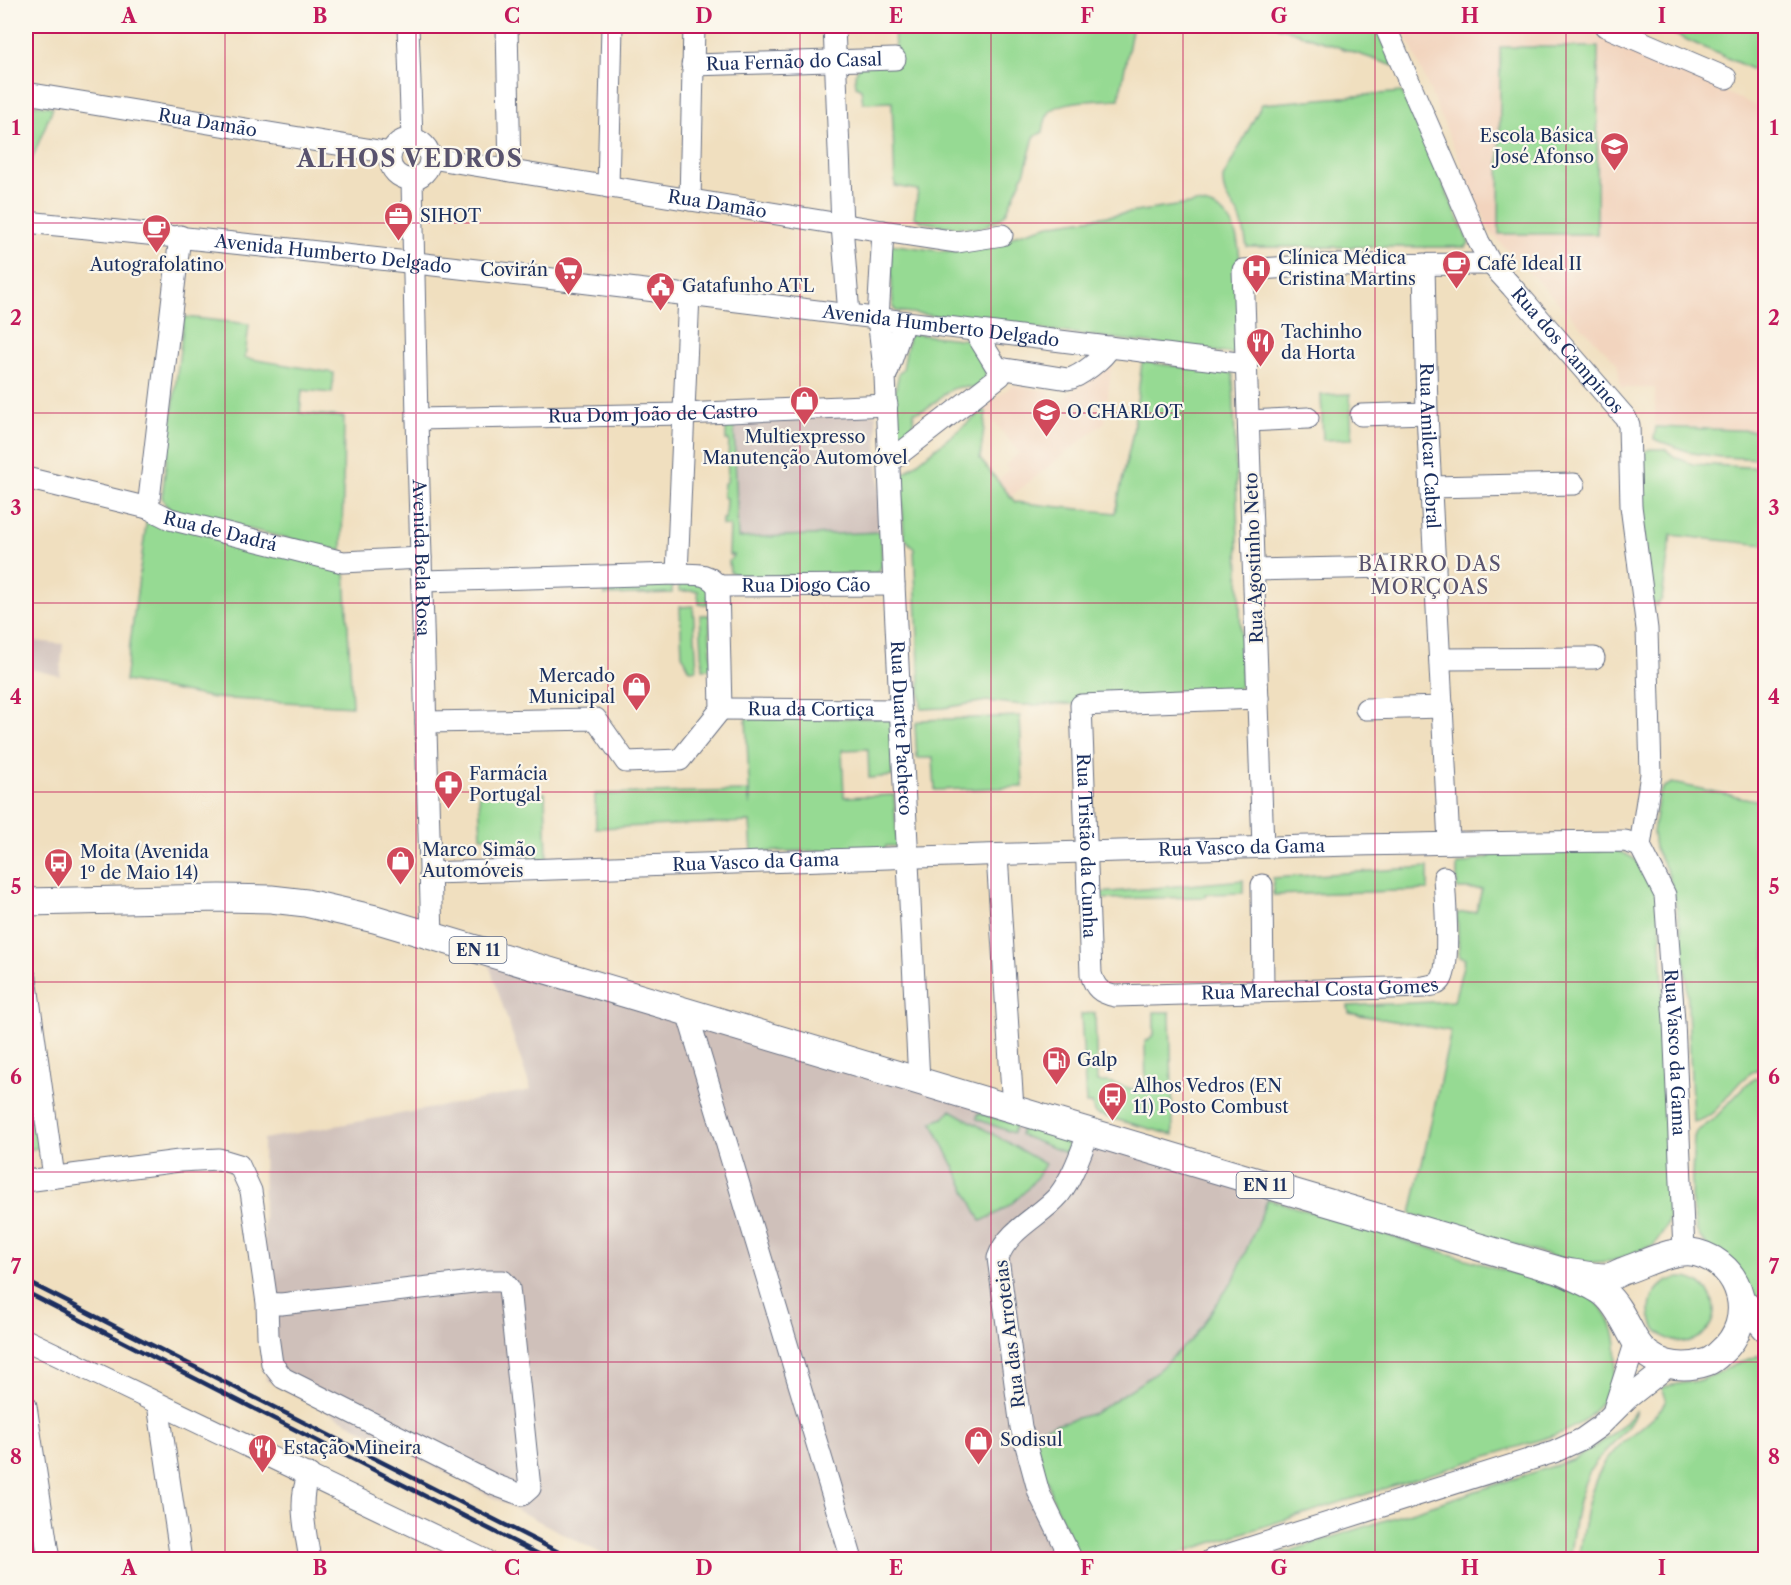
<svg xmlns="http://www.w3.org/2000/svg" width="1791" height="1585" font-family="'Libre Caslon Text',serif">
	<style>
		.built { fill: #f2d4be }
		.industrial { fill: #cfc0ba }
		.green { fill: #96da93; stroke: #588478; stroke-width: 1.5 }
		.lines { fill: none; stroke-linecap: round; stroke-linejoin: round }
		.minor-casing { stroke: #666d80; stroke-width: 23 }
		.major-casing { stroke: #666d80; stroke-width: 29 }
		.minor { stroke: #fff; stroke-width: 21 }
		.major { stroke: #fff; stroke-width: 27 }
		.rail { stroke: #1b2f5e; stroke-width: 4.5 }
		.grid { fill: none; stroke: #c2185b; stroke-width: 1.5; stroke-opacity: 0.55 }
		.labels { text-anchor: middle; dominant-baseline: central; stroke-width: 4.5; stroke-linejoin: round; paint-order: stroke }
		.shield { fill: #fbf7ec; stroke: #5e6b89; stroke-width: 1.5 }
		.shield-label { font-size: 16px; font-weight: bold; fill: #1b2f5e }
		.street-label { font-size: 18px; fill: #1b2f5e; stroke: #fbf7ec }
		.poi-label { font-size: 18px; fill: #1b2f5e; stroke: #fbf7ec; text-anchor: start }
		.neighbourhood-label { font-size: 20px; letter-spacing: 1.5px; fill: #59536e; stroke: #fbf7ec }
		.district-label { font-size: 24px; font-weight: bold; letter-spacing: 1.5px; fill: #59536e; stroke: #fbf7ec }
		.neatline { fill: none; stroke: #c2185b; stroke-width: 2 }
		.grid-label { font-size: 20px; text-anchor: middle; font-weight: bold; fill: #c2185b }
	</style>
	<rect width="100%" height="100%" fill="#fbf7ec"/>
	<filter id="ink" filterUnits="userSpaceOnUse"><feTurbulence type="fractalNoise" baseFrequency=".0167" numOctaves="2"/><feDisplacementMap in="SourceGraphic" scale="12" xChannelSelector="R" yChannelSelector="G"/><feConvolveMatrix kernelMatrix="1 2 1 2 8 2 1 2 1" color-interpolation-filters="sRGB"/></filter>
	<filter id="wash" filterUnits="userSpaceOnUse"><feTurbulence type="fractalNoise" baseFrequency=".008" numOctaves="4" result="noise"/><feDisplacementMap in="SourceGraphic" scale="24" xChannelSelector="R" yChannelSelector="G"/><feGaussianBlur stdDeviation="1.35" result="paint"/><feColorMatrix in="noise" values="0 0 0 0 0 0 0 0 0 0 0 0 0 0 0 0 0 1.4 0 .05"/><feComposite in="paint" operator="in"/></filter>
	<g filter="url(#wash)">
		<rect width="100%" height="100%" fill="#f0dfbf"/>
		<path class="built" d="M1409 26H1575L1765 110V430L1655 425V388H1621L1617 363 1490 232 1405 32Z
			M1112 360 1105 422 1010 497 997 480 1009 470 1005 465 1019 453 983 408 1013 385 1048 391 1058 403Z"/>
		<path class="industrial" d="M876 414 881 532 738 538 734 419Z
			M26 640 63 644 60 676 26 668Z
			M488 962 1272 1191 1234 1279 1194 1338 1153 1375 1095 1413 1023 1434 1070 1560 933 1556V1560L612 1559 266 1380 263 1139 531 1090Z"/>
		<path class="green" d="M894 26H1125L1132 30 1119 99C1101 101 1066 99 1052 110 1046 114 1044 124 1043 132L1034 137 1025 171 1006 213 1000 219 983 227 974 228 946 226 923 222 914 217 918 190 895 186 892 102 863 103 861 89 856 86 855 75 859 65 895 50Z
			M1276 26H1377L1394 66Z
			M1656 26H1765V75Z
			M1500 47H1598L1597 234H1499Z
			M1402 92 1469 243 1466 247H1247C1245 237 1244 227 1240 218 1232 202 1222 198 1223 178L1262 104Z
			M26 103 53 107 26 174Z
			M1196 203C1246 206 1241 264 1239 300 1238 318 1237 335 1236 352L1234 354 896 311 893 307 890 244 940 251H955L1001 243 1016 235 1053 224Z
			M184 317 249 324 245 358 334 373 332 393 302 390 300 413 344 417 342 551 172 511 165 504 162 497Z
			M913 334 969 340 986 372 985 381 975 388C970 388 965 386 960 387 942 388 936 410 914 412L912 434 898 440 894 396 899 373 903 369 909 336Z
			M1142 362 1232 373 1233 376 1242 672 1241 685 1235 690 1075 704 1022 705 987 701 943 708 921 709 914 549 904 537 901 478 903 474 984 410 986 412 980 459 1015 502 1115 513 1133 432Z
			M1350 394 1352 439 1323 440 1321 395Z
			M726 423H734L738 538 881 532 882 565 879 572 871 574 743 577 730 572 729 561 734 555H729L730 526 722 525V519H725L726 498 723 497 724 483 727 482 729 440H726Z
			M1656 427 1765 431V459L1721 457 1692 453 1654 439Z
			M1650 449H1665L1675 457 1692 464 1765 468V545L1671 535 1662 599 1656 606 1651 602 1636 463 1639 454Z
			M147 518 232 539 233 548H244L249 544 345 572 352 706 214 698 125 681Z
			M700 582 708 588V604H699L698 591H679V583Z
			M672 583V593L605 595 606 586Z
			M693 606 697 669 690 670 682 654 680 607Z
			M700 615H709L712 669H703Z
			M1020 716 1023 787 935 790 933 758H917L915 726 917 722 924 720Z
			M746 718H891L893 776 869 778 868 749 842 750 844 797 894 795 897 846H886L885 849 752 852 750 822 596 828 595 794 748 791 750 806Z
			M1672 783 1765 802V1066C1760 1068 1753 1071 1748 1075 1729 1088 1718 1119 1693 1122L1687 985 1681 931 1674 894 1668 873 1655 848 1653 833 1659 794 1664 787Z
			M545 793 547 859 498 861 497 837H481L479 795Z
			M1488 850H1612C1641 856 1644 870 1659 893L1672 1206 1666 1227 1654 1245 1612 1261 1584 1263 1571 1262 1411 1214 1451 1031 1349 1013 1348 1006 1454 1001 1465 958 1459 957 1457 913 1476 912 1482 889H1457V865L1490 857Z
			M1428 867V890L1273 895V878Z
			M1243 880V893L1205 894V897L1099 899 1100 893Z
			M1154 1012H1170L1173 1135 1096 1114 1094 1112 1092 1104H1086L1081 1014 1095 1013 1097 1082H1108L1146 1093 1145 1041 1149 1040 1154 1035Z
			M26 1028 43 1147 26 1150Z
			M1765 1076V1317L1700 1237 1696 1229 1691 1197 1694 1137 1696 1132 1713 1120 1747 1084 1756 1078Z
			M951 1110 1045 1164C1030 1191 1010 1209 981 1221L932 1122 944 1118Z
			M978 1113 1016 1124 1013 1133 977 1119Z
			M1022 1126 1064 1139 1068 1145 1066 1153 1020 1135Z
			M1268 1199 1592 1297C1597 1303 1603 1309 1607 1315 1625 1349 1616 1393 1587 1418 1578 1426 1566 1431 1555 1435L1160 1559H1080L1055 1505 1031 1431 1095 1413 1153 1375 1193 1338 1234 1279Z
			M1650 1310a32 32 0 1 1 64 0a32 32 0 1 1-64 0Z
			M1760 1355H1765V1559H1578C1584 1528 1586 1493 1603 1466 1608 1458 1614 1451 1621 1444 1633 1433 1662 1414 1666 1399L1662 1388C1676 1382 1690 1384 1703 1379 1723 1372 1739 1361 1760 1355Z
			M1636 1410C1630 1433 1603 1448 1591 1469 1576 1496 1574 1530 1569 1559H1265L1572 1460C1597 1447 1618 1432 1636 1410Z"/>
	</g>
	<g filter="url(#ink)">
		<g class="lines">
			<defs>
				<g id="minor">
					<path d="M408 26 412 139"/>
					<path d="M507 26 510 171"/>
					<path d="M834 26 842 225 849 315"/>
					<path id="s1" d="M1385 26 1479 242 1491 264 1512 287 1625 417 1629 425 1631 506 1647 629 1651 774 1640 846"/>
					<path d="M1605 26 1726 78"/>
					<path id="s2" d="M692 65 895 59"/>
					<path id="s3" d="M26 93 391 153"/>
					<circle cx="410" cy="159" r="20"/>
					<path id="s4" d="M431 158 883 231 957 242 1002 235"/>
					<path id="s5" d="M412 180 417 419 432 937"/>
					<path d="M608 187 612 26"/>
					<path d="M690 200 694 26"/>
					<path id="s6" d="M26 222C434 261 840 314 1247 364"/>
					<path id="s7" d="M883 231 878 319 885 376 894 585 919 1081"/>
					<path id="s8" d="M1424 264 1427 413 1449 843"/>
					<path d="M977 331 980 340 996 366 999 368 1068 379C1080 377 1104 358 1110 347"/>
					<path d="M887 373 904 322"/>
					<path d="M1361 415 1427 413"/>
					<path id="s9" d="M417 419 683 414 887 405"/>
					<path d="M1249 421 1308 418"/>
					<path d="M889 462 1000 376 1004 369"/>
					<path id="s10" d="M26 478 148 508 170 519 343 562 421 558"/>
					<path d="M1431 487 1574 484"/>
					<path d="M148 508 180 236"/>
					<path d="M1254 570 1435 566"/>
					<path d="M677 574 689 294"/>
					<path d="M422 581 677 574C695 575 706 571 718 586"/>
					<path id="s11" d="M718 586 894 585"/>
					<path d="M1440 659 1594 658"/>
					<path id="s12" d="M1258 698 1081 705 1091 974C1095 988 1100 993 1115 996L1424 987C1430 985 1437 986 1441 980 1451 966 1445 897 1444 877"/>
					<path id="s13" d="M721 709 900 710"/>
					<path d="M1366 709 1443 707"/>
					<path d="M426 722 596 719 626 762 680 760 721 709 718 586"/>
					<path d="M1263 847 1243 270 1322 265 1491 264"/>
					<path d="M997 855 1013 1109"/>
					<path id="s14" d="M430 873C828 860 1226 845 1625 841L1640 846 1665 895 1674 1022 1684 1251"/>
					<path d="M1262 885 1263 991"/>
					<path d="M26 978 54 1177"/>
					<path d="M687 1012 852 1560"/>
					<path d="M26 1181 179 1161 219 1159 239 1165 251 1191 267 1303 268 1336 272 1364 283 1378 495 1485 522 1495 530 1488 509 1288 503 1281H482L281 1304 267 1303"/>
					<path d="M26 1340 485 1560"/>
					<path d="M158 1404 181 1560"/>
					<path d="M26 1406 49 1560"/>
					<path d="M1614 1409 1636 1341"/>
					<path d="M309 1474C297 1501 306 1532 310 1560"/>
					<path d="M1072 1560 1039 1493 1021 1427 998 1258C1008 1229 1040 1217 1059 1195 1073 1177 1081 1152 1089 1132"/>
					<path d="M1211 1560 1554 1452 1582 1439 1599 1427 1627 1399 1670 1365"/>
				</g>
				<path id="major" d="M26 902 220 898 271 899 306 903 375 919 1268 1185 1561 1271C1575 1273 1592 1277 1606 1277 1612 1277 1618 1273 1623 1271 1645 1264 1674 1247 1697 1253 1743 1265 1757 1321 1721 1352 1717 1356 1713 1360 1707 1362 1681 1371 1650 1365 1635 1340 1626 1325 1619 1306 1605 1294 1596 1286 1573 1277 1561 1271
					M1742 1301 1766 1328"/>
			</defs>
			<use href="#minor" class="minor-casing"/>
			<use href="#major" class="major-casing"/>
			<use href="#minor" class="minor"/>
			<use href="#major" class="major"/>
			<path class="rail" d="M26 1281 574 1560
				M26 1292 550 1560"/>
		</g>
	</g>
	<path class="grid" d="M225 26V1560M416 26V1560M608 26V1560M800 26V1560M991 26V1560M1183 26V1560M1375 26V1560M1566 26V1560M26 223H1766M26 413H1766M26 603H1766M26 792H1766M26 982H1766M26 1172H1766M26 1362H1766"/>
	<defs>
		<symbol id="school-pin" viewBox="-11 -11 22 30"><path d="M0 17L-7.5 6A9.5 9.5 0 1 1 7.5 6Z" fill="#d1495b" stroke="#fbf7ec"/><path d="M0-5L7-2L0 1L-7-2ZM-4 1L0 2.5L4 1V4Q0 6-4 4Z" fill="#fff"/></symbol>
		<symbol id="office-pin" viewBox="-11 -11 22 30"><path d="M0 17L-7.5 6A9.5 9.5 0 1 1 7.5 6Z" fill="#d1495b" stroke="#fbf7ec"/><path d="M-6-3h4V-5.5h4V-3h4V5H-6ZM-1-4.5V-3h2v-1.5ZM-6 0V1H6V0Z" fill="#fff"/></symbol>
		<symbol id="cafe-pin" viewBox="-11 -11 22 30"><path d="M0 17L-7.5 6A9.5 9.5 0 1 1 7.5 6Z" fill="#d1495b" stroke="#fbf7ec"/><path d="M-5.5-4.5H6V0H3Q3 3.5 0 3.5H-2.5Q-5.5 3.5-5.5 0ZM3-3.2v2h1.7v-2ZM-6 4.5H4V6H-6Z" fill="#fff"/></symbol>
		<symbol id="hospital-pin" viewBox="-11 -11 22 30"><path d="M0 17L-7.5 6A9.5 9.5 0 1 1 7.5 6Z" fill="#d1495b" stroke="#fbf7ec"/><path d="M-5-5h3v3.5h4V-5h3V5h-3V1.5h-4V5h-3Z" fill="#fff"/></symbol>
		<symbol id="supermarket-pin" viewBox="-11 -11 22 30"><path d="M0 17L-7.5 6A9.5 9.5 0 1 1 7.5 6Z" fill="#d1495b" stroke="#fbf7ec"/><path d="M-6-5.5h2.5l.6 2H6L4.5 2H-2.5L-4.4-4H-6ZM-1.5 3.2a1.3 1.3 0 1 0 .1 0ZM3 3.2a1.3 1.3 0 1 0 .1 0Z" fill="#fff"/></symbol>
		<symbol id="civic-pin" viewBox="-11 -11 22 30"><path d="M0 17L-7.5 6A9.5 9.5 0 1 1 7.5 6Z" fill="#d1495b" stroke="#fbf7ec"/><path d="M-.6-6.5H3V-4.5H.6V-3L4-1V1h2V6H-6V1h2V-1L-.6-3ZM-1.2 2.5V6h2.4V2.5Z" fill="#fff"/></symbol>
		<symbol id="restaurant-pin" viewBox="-11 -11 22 30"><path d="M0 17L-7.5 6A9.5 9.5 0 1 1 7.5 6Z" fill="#d1495b" stroke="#fbf7ec"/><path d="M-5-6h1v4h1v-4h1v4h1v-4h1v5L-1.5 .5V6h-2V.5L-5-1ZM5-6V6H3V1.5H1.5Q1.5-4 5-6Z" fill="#fff"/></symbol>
		<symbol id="shop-pin" viewBox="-11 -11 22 30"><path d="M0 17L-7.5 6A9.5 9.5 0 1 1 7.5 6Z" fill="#d1495b" stroke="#fbf7ec"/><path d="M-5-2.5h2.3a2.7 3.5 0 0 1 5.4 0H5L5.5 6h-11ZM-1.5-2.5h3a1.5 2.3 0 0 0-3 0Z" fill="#fff"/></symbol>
		<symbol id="pharmacy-pin" viewBox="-11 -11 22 30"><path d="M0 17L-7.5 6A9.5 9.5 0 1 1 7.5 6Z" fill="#d1495b" stroke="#fbf7ec"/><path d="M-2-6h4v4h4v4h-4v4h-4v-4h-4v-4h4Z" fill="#fff"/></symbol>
		<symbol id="bus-pin" viewBox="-11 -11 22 30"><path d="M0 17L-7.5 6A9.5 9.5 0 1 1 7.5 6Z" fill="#d1495b" stroke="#fbf7ec"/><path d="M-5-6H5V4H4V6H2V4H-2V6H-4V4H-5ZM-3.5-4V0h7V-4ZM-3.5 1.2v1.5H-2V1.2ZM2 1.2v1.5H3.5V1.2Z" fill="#fff"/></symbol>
		<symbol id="fuel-pin" viewBox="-11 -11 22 30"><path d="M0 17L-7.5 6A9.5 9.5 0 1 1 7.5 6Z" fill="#d1495b" stroke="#fbf7ec"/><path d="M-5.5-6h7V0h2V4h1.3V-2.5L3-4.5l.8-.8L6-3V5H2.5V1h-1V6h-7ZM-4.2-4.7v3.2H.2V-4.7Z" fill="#fff"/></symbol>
	</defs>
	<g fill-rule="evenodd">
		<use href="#school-pin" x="1598" y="130" width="33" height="45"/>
		<use href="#office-pin" x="382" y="200" width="33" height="45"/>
		<use href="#cafe-pin" x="140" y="212" width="33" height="45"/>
		<use href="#cafe-pin" x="1440" y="248" width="33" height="45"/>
		<use href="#hospital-pin" x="1240" y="252" width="33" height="45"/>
		<use href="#supermarket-pin" x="552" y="254" width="33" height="45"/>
		<use href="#civic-pin" x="644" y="270" width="33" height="45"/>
		<use href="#restaurant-pin" x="1244" y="326" width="33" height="45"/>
		<use href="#shop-pin" x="788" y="384" width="33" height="45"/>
		<use href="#school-pin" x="1030" y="396" width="33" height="45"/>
		<use href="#shop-pin" x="620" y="670" width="33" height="45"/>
		<use href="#pharmacy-pin" x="432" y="768" width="33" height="45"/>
		<use href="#shop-pin" x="384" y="844" width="33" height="45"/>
		<use href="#bus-pin" x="42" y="846" width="33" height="45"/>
		<use href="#fuel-pin" x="1040" y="1044" width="33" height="45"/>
		<use href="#bus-pin" x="1096" y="1080" width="33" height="45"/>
		<use href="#shop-pin" x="962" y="1424" width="33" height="45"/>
		<use href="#restaurant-pin" x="246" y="1432" width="33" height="45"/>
	</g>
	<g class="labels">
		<g class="shield">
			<rect x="449.5" y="937" width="57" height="26" rx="4.5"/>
			<rect x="1236.5" y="1172" width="57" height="26" rx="4.5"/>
		</g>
		<g class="shield-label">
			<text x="478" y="950">EN 11</text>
			<text x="1265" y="1185">EN 11</text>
		</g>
		<g class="street-label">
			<text stroke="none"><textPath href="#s2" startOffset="102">Rua Fernão do Casal</textPath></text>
			<text stroke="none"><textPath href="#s3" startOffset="184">Rua Damão</textPath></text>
			<text stroke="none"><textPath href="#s4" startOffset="290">Rua Damão</textPath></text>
			<text stroke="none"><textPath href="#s6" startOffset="309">Avenida Humberto Delgado</textPath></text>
			<text stroke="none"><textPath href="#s6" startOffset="921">Avenida Humberto Delgado</textPath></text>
			<text stroke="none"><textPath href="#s1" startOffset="376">Rua dos Campinos</textPath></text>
			<text stroke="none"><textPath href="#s9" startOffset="236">Rua Dom João de Castro</textPath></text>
			<text stroke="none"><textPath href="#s8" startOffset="182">Rua Amilcar Cabral</textPath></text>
			<text stroke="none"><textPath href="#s10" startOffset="202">Rua de Dadrá</textPath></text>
			<text stroke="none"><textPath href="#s5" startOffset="378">Avenida Bela Rosa</textPath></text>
			<text transform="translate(1254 558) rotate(-92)">Rua Agostinho Neto</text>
			<text stroke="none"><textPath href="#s11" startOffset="88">Rua Diogo Cão</textPath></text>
			<text stroke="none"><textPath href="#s13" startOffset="90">Rua da Cortiça</textPath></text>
			<text stroke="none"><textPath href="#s7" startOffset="498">Rua Duarte Pacheco</textPath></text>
			<text stroke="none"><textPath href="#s12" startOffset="318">Rua Tristão da Cunha</textPath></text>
			<text stroke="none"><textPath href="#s14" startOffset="812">Rua Vasco da Gama</textPath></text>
			<text stroke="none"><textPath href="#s14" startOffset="326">Rua Vasco da Gama</textPath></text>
			<text stroke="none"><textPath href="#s12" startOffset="686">Rua Marechal Costa Gomes</textPath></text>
			<text stroke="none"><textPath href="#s14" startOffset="1424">Rua Vasco da Gama</textPath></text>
			<text transform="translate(1010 1334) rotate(-97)">Rua das Arroteias</text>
		</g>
		<g class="poi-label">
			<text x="1594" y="136" text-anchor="end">Escola Básica<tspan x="1594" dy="21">José Afonso</tspan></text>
			<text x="420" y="216">SIHOT</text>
			<text x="1278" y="258">Clínica Médica<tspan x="1278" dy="21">Cristina Martins</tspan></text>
			<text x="1477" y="264">Café Ideal II</text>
			<text x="157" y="265" text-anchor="middle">Autografolatino</text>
			<text x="548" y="270" text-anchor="end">Covirán</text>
			<text x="682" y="286">Gatafunho ATL</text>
			<text x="1281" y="332">Tachinho<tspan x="1281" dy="21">da Horta</tspan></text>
			<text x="1067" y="412">O CHARLOT</text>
			<text x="805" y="437" text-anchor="middle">Multiexpresso<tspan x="805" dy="21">Manutenção Automóvel</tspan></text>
			<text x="615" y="676" text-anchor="end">Mercado<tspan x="615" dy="21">Municipal</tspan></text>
			<text x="469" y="774">Farmácia<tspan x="469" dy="21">Portugal</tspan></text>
			<text x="422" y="850">Marco Simão<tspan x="422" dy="21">Automóveis</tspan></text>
			<text x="80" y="852">Moita (Avenida<tspan x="80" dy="21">1º de Maio 14)</tspan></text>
			<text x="1077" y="1060">Galp</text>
			<text x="1133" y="1086">Alhos Vedros (EN<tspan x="1133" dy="21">11) Posto Combust</tspan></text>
			<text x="1000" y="1440">Sodisul</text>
			<text x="283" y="1448">Estação Mineira</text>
		</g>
		<g class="neighbourhood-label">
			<text x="1430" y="564">BAIRRO DAS<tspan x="1430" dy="23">MORÇOAS</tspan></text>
		</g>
		<g class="district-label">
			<text x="410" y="158">ALHOS VEDROS</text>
		</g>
	</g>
	<rect width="1791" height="1585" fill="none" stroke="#fbf7ec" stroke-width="66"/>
	<rect x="33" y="33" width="1725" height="1519" class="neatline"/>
	<g class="grid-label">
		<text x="129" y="23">A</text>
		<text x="320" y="23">B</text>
		<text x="512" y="23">C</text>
		<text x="704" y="23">D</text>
		<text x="896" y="23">E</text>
		<text x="1087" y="23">F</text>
		<text x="1279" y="23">G</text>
		<text x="1470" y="23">H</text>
		<text x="1662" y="23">I</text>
		<text x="16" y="135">1</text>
		<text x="1774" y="135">1</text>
		<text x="16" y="325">2</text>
		<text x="1774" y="325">2</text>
		<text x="16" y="515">3</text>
		<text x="1774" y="515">3</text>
		<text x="16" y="704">4</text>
		<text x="1774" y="704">4</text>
		<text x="16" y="894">5</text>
		<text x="1774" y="894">5</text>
		<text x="16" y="1084">6</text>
		<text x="1774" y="1084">6</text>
		<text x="16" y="1274">7</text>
		<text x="1774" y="1274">7</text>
		<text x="16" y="1464">8</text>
		<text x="1774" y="1464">8</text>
		<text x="129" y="1575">A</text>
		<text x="320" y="1575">B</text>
		<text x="512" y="1575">C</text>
		<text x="704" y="1575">D</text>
		<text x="896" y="1575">E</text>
		<text x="1087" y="1575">F</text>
		<text x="1279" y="1575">G</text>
		<text x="1470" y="1575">H</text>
		<text x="1662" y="1575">I</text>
	</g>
</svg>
